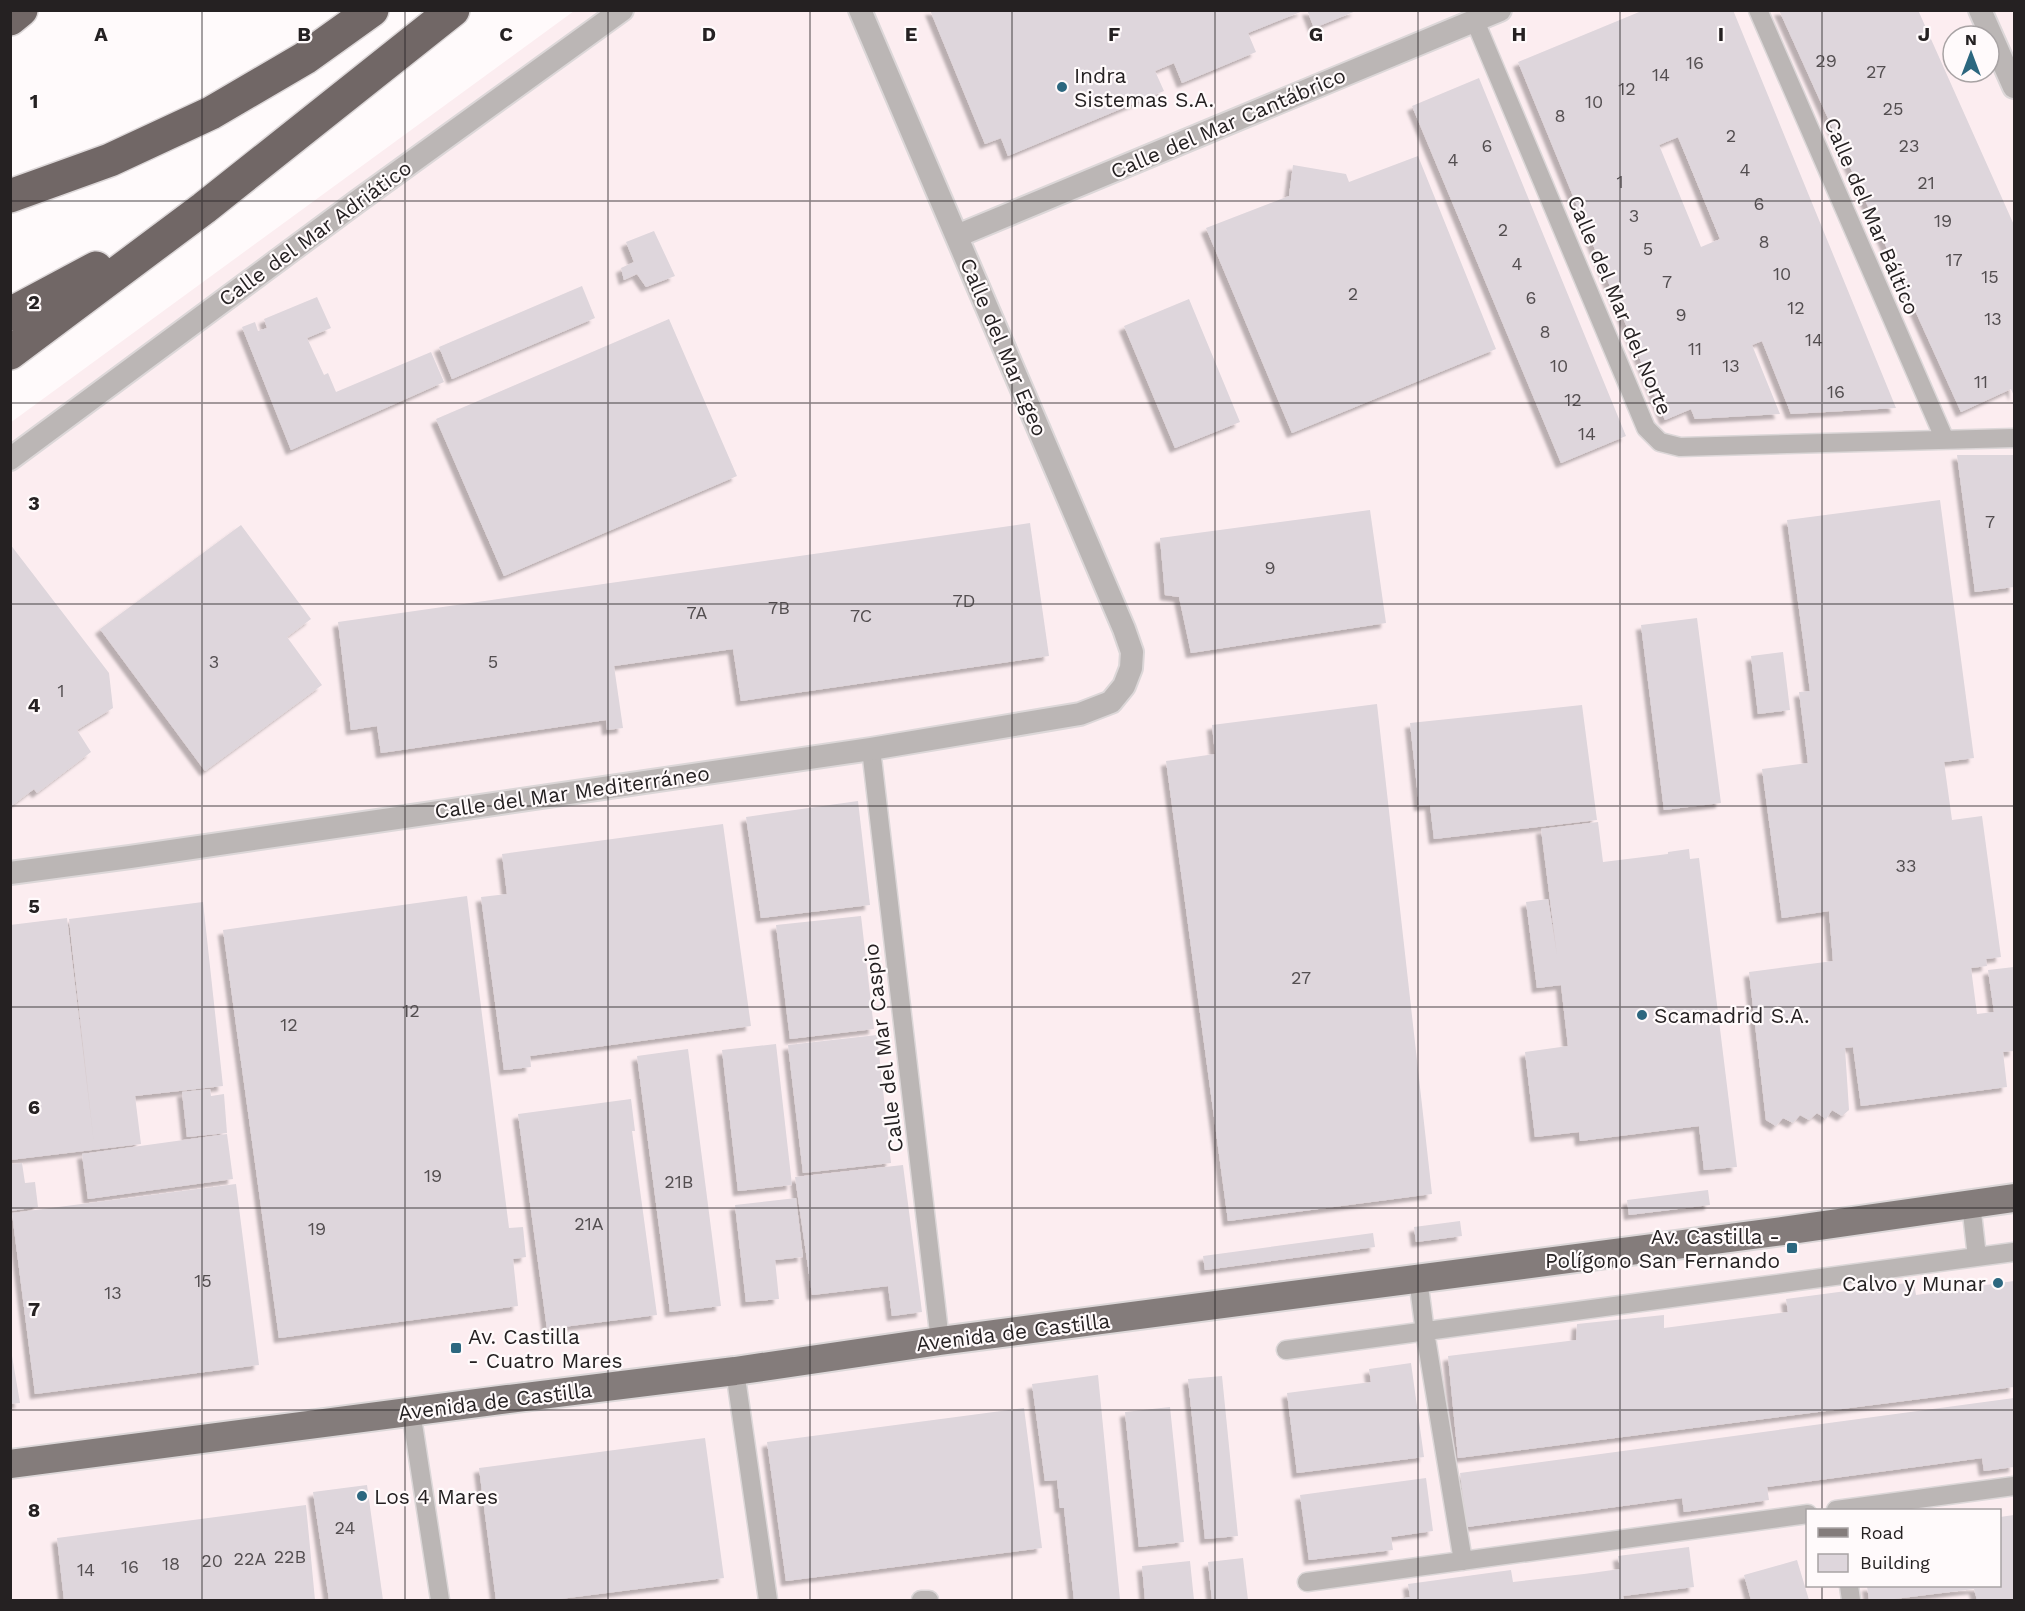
<svg xmlns="http://www.w3.org/2000/svg" width="2025" height="1611" font-family="'Work Sans',sans-serif">
	<style>
		.built { fill: #fcedf0; fill-rule: evenodd }
		.building { fill: #ded6dc; fill-rule: evenodd; filter: url(#shadow) }
		.lines { fill: none; stroke-linecap: round; stroke-linejoin: round }
		.minor-casing { stroke: #dcd7d8; stroke-width: 21 }
		.tertiary-casing { stroke: #dcd7d8; stroke-width: 26 }
		.primary-casing { stroke: #dcd7d8; stroke-width: 32 }
		.motorway-casing { stroke: #dcd7d8; stroke-width: 36 }
		.minor { stroke: #bbb6b5; stroke-width: 18 }
		.tertiary { stroke: #bbb6b5; stroke-width: 22 }
		.primary { stroke: #847c7b; stroke-width: 28 }
		.motorway { stroke: #716766; stroke-width: 33 }
		.grid { fill: none; stroke: #252122; stroke-width: 1.5; stroke-opacity: 0.55 }
		.poi-dot { fill: #2c677f; stroke: #fffafb; stroke-width: 2 }
		.labels { text-anchor: middle; dominant-baseline: central; stroke-width: 4.5; stroke-linejoin: round; paint-order: stroke }
		.number-label { font-size: 18px; fill: #534e50 }
		.poi-label { font-size: 21px; fill: #252122; stroke: #fffafb; text-anchor: start }
		.street-label { font-size: 21px; fill: #252122; stroke: #fffafb }
		.grid-label { font-size: 20px; text-anchor: middle; font-weight: bold; fill: #252122; stroke: #fffafb; stroke-width: 4.5; stroke-linejoin: round; paint-order: stroke }
	</style>
	<defs>
		<filter id="shadow"><feDropShadow dx="-5" dy="5" stdDeviation="1.5" flood-color="#0004"/></filter>
	</defs>
	<rect width="100%" height="100%" fill="#fffafb"/>
	<path class="built" d="M574 11H2014V1600H11L10 423ZM1953 36H1989V72H1953ZM1808 1510H2000V1586H1808Z"/>
	<path class="building" d="M930 10H1303V11L1248 33 1256 52 1182 83 1174 63 1155 71 1164 91 1008 156 1001 138 985 144Z
		M1307 10H1356V11L1314 28Z
		M1644 10H1733L1896 408 1791 414 1762 341 1752 345 1780 414 1695 419 1691 409 1665 420 1518 62ZM1678 137 1720 239 1701 247 1659 145Z
		M1779 10H1918L2014 225V396L2011 389 1961 412Z
		M1479 78 1626 436 1561 463 1412 106Z
		M1418 156 1496 349 1292 433 1206 228 1289 196 1293 165 1346 174 1349 182Z
		M654 231 675 276 646 287 637 274 624 280 621 268 634 262 626 242Z
		M582 286 595 318 452 379 439 347Z
		M317 297 331 328 307 338 324 375 328 373 336 392 431 352 444 382 291 450 242 327 255 322 258 331 267 328 264 319Z
		M1189 299 1240 422 1175 448 1124 326Z
		M669 319 737 476 504 576 436 419Z
		M1957 455H2014V587L1975 592Z
		M1940 500 1974 758 1944 762 1952 820 1982 816 2001 957 1986 959 1987 966 1971 968 1977 1014 1994 1012 1988 970 2014 967V1051L2003 1052 2007 1087 1861 1106 1853 1047 1845 1048 1849 1110 1842 1116 1832 1110 1826 1119 1817 1113 1809 1120 1800 1115 1793 1123 1783 1118 1776 1126 1766 1120 1749 972 1833 961 1829 911 1782 918 1762 769 1808 763 1799 692 1810 691 1787 520Z
		M1370 510 1386 623 1191 653 1179 597 1165 595 1160 538Z
		M1030 523 1049 656 741 701 733 649 614 666 623 728 607 730 606 720 381 753 377 726 351 730 338 622Z
		M241 525 311 619 287 637 322 685 205 771 100 629Z
		M10 544 109 673 113 708 77 730 91 752 37 793 34 789 10 807Z
		M1697 618 1721 803 1664 810 1641 625Z
		M1783 652 1790 710 1758 714 1751 656Z
		M1377 704 1432 1194 1228 1221 1166 761 1215 754 1212 725Z
		M1582 705 1597 820 1434 839 1430 805 1419 806 1410 723Z
		M858 801 870 905 761 918 746 817Z
		M1598 822 1603 862 1668 854V852L1689 849 1690 859 1699 858 1737 1167 1704 1170 1699 1126 1580 1141 1579 1132 1535 1137 1525 1052 1568 1046 1561 985 1537 988 1526 902 1548 899 1557 955 1541 829Z
		M723 824 751 1026 530 1056 531 1067 504 1070 481 897 507 894 502 854Z
		M467 896 509 1228 523 1227 526 1257 513 1259 518 1306 279 1338 223 930Z
		M203 902 223 1086 135 1096 141 1144 10 1160V925L67 918 94 1144 69 919Z
		M861 916 874 1029 790 1039 776 925Z
		M877 1035 891 1163 803 1173 788 1045Z
		M776 1044 792 1185 738 1191 722 1050Z
		M688 1049 721 1306 670 1312 637 1056Z
		M210 1089 211 1096 224 1094 227 1133 187 1137 182 1092Z
		M631 1099 635 1131H632L657 1315 547 1329 518 1114Z
		M227 1134 233 1179 88 1199 82 1154Z
		M22 1163 25 1183 35 1182 38 1207 10 1211V1164Z
		M903 1165 922 1312 892 1316 888 1286 812 1295 795 1177Z
		M236 1184 259 1365 35 1394 12 1213Z
		M1708 1190 1710 1205 1629 1215 1627 1200Z
		M796 1198 803 1257 775 1260 779 1299 746 1302 735 1205Z
		M1460 1221 1462 1236 1416 1242 1414 1227Z
		M1373 1233 1375 1247 1205 1270 1203 1256Z
		M2014 1281V1387L1458 1458 1448 1356 1576 1340 1577 1324 1664 1315V1328L1788 1312 1786 1299 1914 1282 1916 1295Z
		M10 1344 20 1403 10 1404Z
		M1411 1363 1424 1457 1297 1473 1287 1393 1371 1382 1369 1369Z
		M1098 1375 1120 1600H1074L1064 1508H1060L1057 1480 1045 1481 1032 1384Z
		M1222 1376 1238 1536 1205 1539 1188 1379Z
		M2014 1398V1467L1984 1471 1982 1458 1767 1487 1769 1500 1727 1506 1684 1512 1682 1498 1467 1527 1460 1473Z
		M1170 1407 1184 1542 1139 1547 1125 1412Z
		M1024 1408 1042 1548 786 1581 767 1442Z
		M705 1438 724 1578 552 1600H496L479 1468Z
		M1426 1478 1433 1531 1391 1537 1393 1550 1309 1560 1300 1495Z
		M367 1485 383 1600H329L313 1492Z
		M306 1505 315 1600H64L57 1538Z
		M2014 1515V1600H1977L1974 1589 1886 1600H1869L1867 1586H2000V1517Z
		M1689 1547 1694 1587 1623 1596 1624 1600H1395L1410 1597 1408 1584 1511 1570 1513 1582 1584 1574 1620 1569 1618 1556Z
		M1243 1558 1248 1600H1212L1208 1562Z
		M1797 1560 1809 1600H1751L1744 1575Z
		M1190 1561 1194 1600H1145L1142 1566Z"/>
	<g class="lines">
		<defs>
			<path id="minor" d="M1758 10 1945 440
				M1475 21 1646 428 1660 442 1680 447 2014 438
				M871 749 940 1341
				M1971 1204 1977 1257
				M1418 1279 1425 1332 1463 1561
				M1286 1350 2014 1252
				M735 1371 768 1600
				M411 1411 440 1600
				M1836 1510 2014 1486
				M1307 1582 1808 1514
				M1849 1586 1851 1600
				M921 1600H929"/>
			<path id="tertiary" d="M1980 10 2014 87
				M957 236 1500 10
				M10 459 358 201 622 10
				M10 873 130 857 871 749 1080 714 1111 702 1124 686 1131 668 1132 652 1124 629 860 10"/>
			<path id="primary" d="M10 1464 508 1399 735 1371 940 1341 1783 1231 2014 1198"/>
			<path id="motorway" d="M10 19 21 10
				M10 196 110 160 211 113 305 58 372 10
				M10 314 96 268
				M10 353 204 208 453 10"/>
		</defs>
		<use href="#minor" class="minor-casing"/>
		<use href="#tertiary" class="tertiary-casing"/>
		<use href="#primary" class="primary-casing"/>
		<use href="#motorway" class="motorway-casing"/>
		<use href="#minor" class="minor"/>
		<use href="#tertiary" class="tertiary"/>
		<use href="#primary" class="primary"/>
		<use href="#motorway" class="motorway"/>
	</g>
	<path class="grid" d="M202 10V1600M405 10V1600M608 10V1600M810 10V1600M1012 10V1600M1215 10V1600M1418 10V1600M1620 10V1600M1822 10V1510M10 201H2014M10 403H2014M10 604H2014M10 806H2014M10 1007H2014M10 1208H2014M10 1410H2014M1822 1586V1600"/>
	<g class="poi-dot">
		<circle cx="1062" cy="87" r="6"/>
		<circle cx="1642" cy="1015" r="6"/>
		<rect x="1786" y="1242" width="12" height="12" rx="3"/>
		<circle cx="1998" cy="1283" r="6"/>
		<rect x="450" y="1342" width="12" height="12" rx="3"/>
		<circle cx="362" cy="1496" r="6"/>
	</g>
	<g class="labels">
		<g class="number-label">
			<text x="1826" y="60">29</text>
			<text x="1695" y="62">16</text>
			<text x="1876" y="71">27</text>
			<text x="1661" y="74">14</text>
			<text x="1627" y="88">12</text>
			<text x="1594" y="101">10</text>
			<text x="1893" y="108">25</text>
			<text x="1560" y="115">8</text>
			<text x="1731" y="135">2</text>
			<text x="1487" y="145">6</text>
			<text x="1909" y="145">23</text>
			<text x="1453" y="159">4</text>
			<text x="1745" y="169">4</text>
			<text x="1620" y="181">1</text>
			<text x="1926" y="182">21</text>
			<text x="1759" y="203">6</text>
			<text x="1634" y="215">3</text>
			<text x="1943" y="220">19</text>
			<text x="1503" y="229">2</text>
			<text x="1764" y="241">8</text>
			<text x="1648" y="248">5</text>
			<text x="1954" y="259">17</text>
			<text x="1517" y="263">4</text>
			<text x="1782" y="273">10</text>
			<text x="1990" y="276">15</text>
			<text x="1667" y="281">7</text>
			<text x="1353" y="293">2</text>
			<text x="1531" y="297">6</text>
			<text x="1796" y="307">12</text>
			<text x="1681" y="314">9</text>
			<text x="1993" y="318">13</text>
			<text x="1545" y="331">8</text>
			<text x="1814" y="339">14</text>
			<text x="1695" y="348">11</text>
			<text x="1559" y="365">10</text>
			<text x="1731" y="365">13</text>
			<text x="1981" y="381">11</text>
			<text x="1836" y="391">16</text>
			<text x="1573" y="399">12</text>
			<text x="1587" y="433">14</text>
			<text x="1990" y="521">7</text>
			<text x="1270" y="567">9</text>
			<text x="964" y="600">7D</text>
			<text x="779" y="607">7B</text>
			<text x="697" y="612">7A</text>
			<text x="861" y="615">7C</text>
			<text x="214" y="661">3</text>
			<text x="493" y="661">5</text>
			<text x="61" y="690">1</text>
			<text x="1906" y="865">33</text>
			<text x="1301" y="977">27</text>
			<text x="411" y="1010">12</text>
			<text x="289" y="1024">12</text>
			<text x="433" y="1175">19</text>
			<text x="679" y="1181">21B</text>
			<text x="589" y="1223">21A</text>
			<text x="317" y="1228">19</text>
			<text x="203" y="1280">15</text>
			<text x="113" y="1292">13</text>
			<text x="345" y="1527">24</text>
			<text x="290" y="1556">22B</text>
			<text x="250" y="1558">22A</text>
			<text x="212" y="1560">20</text>
			<text x="171" y="1563">18</text>
			<text x="130" y="1566">16</text>
			<text x="86" y="1569">14</text>
		</g>
		<g class="poi-label">
			<text x="1074" y="75">Indra<tspan x="1074" dy="24">Sistemas S.A.</tspan></text>
			<text x="1654" y="1015">Scamadrid S.A.</text>
			<text x="1780" y="1236" text-anchor="end">Av. Castilla -<tspan x="1780" dy="24">Polígono San Fernando</tspan></text>
			<text x="1986" y="1283" text-anchor="end">Calvo y Munar</text>
			<text x="468" y="1336">Av. Castilla<tspan x="468" dy="24">- Cuatro Mares</tspan></text>
			<text x="374" y="1496">Los 4 Mares</text>
		</g>
		<g class="street-label">
			<text transform="translate(1228 123) rotate(-23)">Calle del Mar Cantábrico</text>
			<text transform="translate(1872 216) rotate(67)">Calle del Mar Báltico</text>
			<text transform="translate(315 233) rotate(-36)">Calle del Mar Adriático</text>
			<text transform="translate(1620 305) rotate(67)">Calle del Mar del Norte</text>
			<text transform="translate(1004 347) rotate(67)">Calle del Mar Egeo</text>
			<text transform="translate(572 792) rotate(-8)">Calle del Mar Mediterráneo</text>
			<text transform="translate(883 1048) rotate(-97)">Calle del Mar Caspio</text>
			<text transform="translate(1013 1332) rotate(-7)">Avenida de Castilla</text>
			<text transform="translate(495 1401) rotate(-7)">Avenida de Castilla</text>
		</g>
	</g>
	<g class="grid-label">
		<text x="101" y="41">A</text>
		<text x="304" y="41">B</text>
		<text x="506" y="41">C</text>
		<text x="709" y="41">D</text>
		<text x="911" y="41">E</text>
		<text x="1114" y="41">F</text>
		<text x="1316" y="41">G</text>
		<text x="1519" y="41">H</text>
		<text x="1721" y="41">I</text>
		<text x="1924" y="41">J</text>
		<text x="34" y="108">1</text>
		<text x="34" y="309">2</text>
		<text x="34" y="510">3</text>
		<text x="34" y="712">4</text>
		<text x="34" y="913">5</text>
		<text x="34" y="1114">6</text>
		<text x="34" y="1316">7</text>
		<text x="34" y="1517">8</text>
	</g>
	<rect width="2025" height="1611" fill="none" stroke="#252122" stroke-width="24"/>
	<rect x="1806" y="1509" width="195" height="78" fill="#fffafb" stroke="#a8a3a4" stroke-width="1.5"/>
	<rect x="1818" y="1528" width="30" height="9" fill="#847c7b" stroke="#a8a3a4" stroke-width="1.5"/>
	<text x="1860" y="1539" font-size="18" fill="#252122">Road</text>
	<rect x="1818" y="1554" width="30" height="18" fill="#ded6dc" stroke="#a8a3a4" stroke-width="1.5"/>
	<text x="1860" y="1569" font-size="18" fill="#252122">Building</text>
	<g transform="translate(1971 54)"><circle r="28" fill="#fffafb" stroke="#a8a3a4" stroke-width="1.5"/>
	<path d="M0-4.5L10 22L0 15L-10 22Z" fill="#2c677f"/>
	<text y="-9" font-size="16" font-weight="bold" text-anchor="middle" fill="#252122">N</text>
	</g>
</svg>
